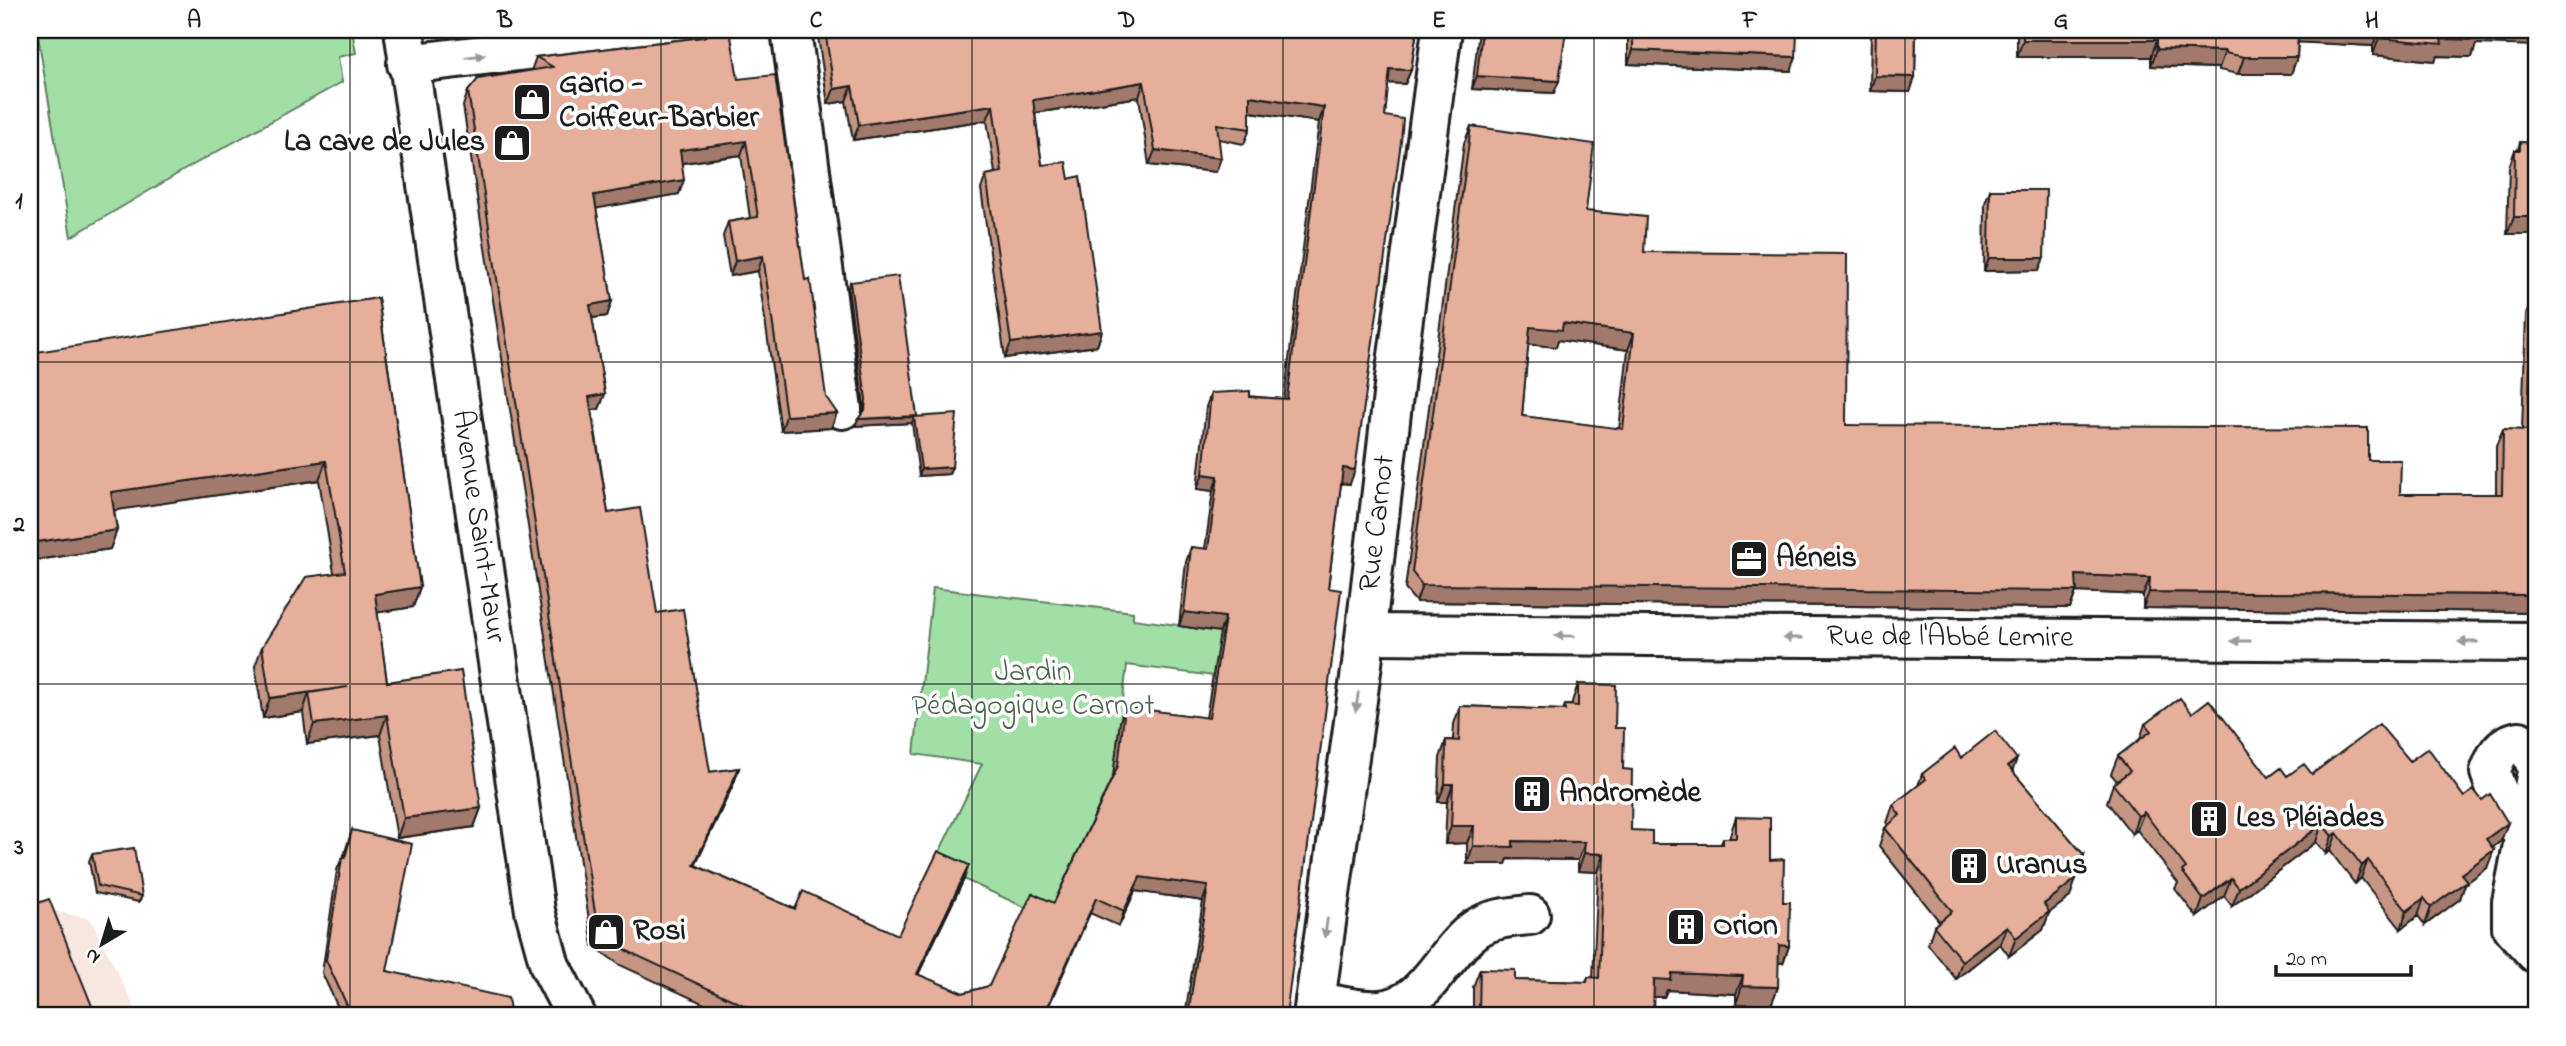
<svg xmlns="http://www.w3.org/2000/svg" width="2566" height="1046" font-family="'Indie Flower',sans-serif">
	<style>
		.built { fill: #f8e7e1 }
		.green { fill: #a2dfa7; stroke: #5f7e62; stroke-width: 2 }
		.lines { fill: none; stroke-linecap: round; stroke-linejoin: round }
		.minor-casing { stroke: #1c1c1c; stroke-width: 44 }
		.minor { stroke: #fff; stroke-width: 38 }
		.wall { fill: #c69685; stroke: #1c1c1c; stroke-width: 2; fill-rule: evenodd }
		.shaded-wall { fill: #a17a6c; stroke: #1c1c1c; stroke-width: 2 }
		.building { fill: #e6af9b; stroke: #1c1c1c; stroke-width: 2; fill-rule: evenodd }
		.oneway { fill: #999 }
		.grid { fill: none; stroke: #1c1c1c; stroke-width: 2; stroke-opacity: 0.55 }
		.labels { text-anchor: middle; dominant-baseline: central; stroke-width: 7; stroke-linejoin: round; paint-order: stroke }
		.poi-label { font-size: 30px; font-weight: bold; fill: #1c1c1c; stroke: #fff; text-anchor: start }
		.street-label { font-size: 30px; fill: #1c1c1c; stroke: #fff }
		.park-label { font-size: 30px; fill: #4b604d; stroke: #fff }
		.neatline { fill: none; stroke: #1c1c1c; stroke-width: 2.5 }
		.grid-label { font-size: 23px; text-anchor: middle; font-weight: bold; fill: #1c1c1c }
	</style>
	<rect width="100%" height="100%" fill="#fff"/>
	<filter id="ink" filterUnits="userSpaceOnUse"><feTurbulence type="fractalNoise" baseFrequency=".0143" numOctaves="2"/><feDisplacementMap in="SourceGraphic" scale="14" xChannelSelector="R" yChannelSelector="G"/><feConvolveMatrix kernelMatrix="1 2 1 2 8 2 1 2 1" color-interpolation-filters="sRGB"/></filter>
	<g filter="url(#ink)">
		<path class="built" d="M30 906 91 919 139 1016H30Z"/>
		<path class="green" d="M37 30H352L356 53 338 57 342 82 184 170 71 237Z
			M933 588 1133 612V619L1331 646 1325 690 1127 665 1113 781 1048 918 933 865 982 764 914 754Z"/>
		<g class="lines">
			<defs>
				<g id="minor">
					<path id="s1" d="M404 30 535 911 550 966 576 1016"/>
					<path d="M791 30 842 409"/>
					<path d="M407 64 695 30"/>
					<path id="s2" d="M1366 634 2536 642"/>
					<path d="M2536 777 2512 902V927L2536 953"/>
					<path d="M2524 836 2499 796 2490 772C2496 756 2500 744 2519 741L2531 753 2536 765"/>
					<path d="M1315 1001C1336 1005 1359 1012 1380 1010 1426 1007 1442 952 1477 928 1492 918 1512 917 1530 915"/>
					<path id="s3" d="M1313 1016 1362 664 1395 378 1442 30"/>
				</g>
			</defs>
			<use href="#minor" class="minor-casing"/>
			<use href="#minor" class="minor"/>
		</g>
		<path class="wall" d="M469 30H511L475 34Z
			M817 30H1417L1411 70 1405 84 1388 83 1350 484 1341 483 1328 588 1286 1016H1185L1203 901 1135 891 1119 926 1090 913 1046 1012 1085 1016H730L620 965 593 946 463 106 468 91 531 71 536 57 703 37 713 33 738 79 805 280 831 428 781 431 758 271 730 276 723 236 728 222 750 218 741 155 682 163 679 194 596 208 612 301 607 316 592 318 605 394 599 409 592 410 608 513 657 613 710 772 739 768 734 783 695 865 795 909 898 935 964 879 918 975 963 993 989 986 1054 903 1113 776 1120 722 1125 707 1206 718 1220 632 1179 626 1186 562 1191 547 1205 549 1213 491 1197 489 1206 407 1211 393 1284 399 1319 122 1250 112V129L1244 144 1219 139 1216 172 1149 165 1139 97 1035 113 1042 165 1102 331 1097 346 1005 358 981 189 986 175 995 173 987 120 853 140 846 101 828 104Z
			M1479 30H1566L1554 93 1472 89Z
			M1628 30H1797L1791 71 1628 64Z
			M1871 30H1916L1915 77 1910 92 1870 91Z
			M2017 30H2536L2476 44 2472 57 2437 56 2435 61 2373 55V46L2298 42 2297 57 2291 74H2238L2219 70V68L2151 66V57H2017Z
			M1471 126 1586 211 1644 252 1846 425 2368 460 2400 494H2496V446L2503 429 2522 430 2526 314 2532 298 2534 234H2507L2509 167 2515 150H2518L2520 142 2533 143 2536 130V612L2143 608V595L2076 592 2070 608 1416 602 1405 589 1464 143ZM1558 340 1628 350 1619 429 1522 416 1528 344 1556 347Z
			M1990 190 2039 270 1984 271 1985 203Z
			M850 282 917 417 952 467 949 474 919 476 912 423 855 426 863 413 864 406 848 289Z
			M378 298 420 587 413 607 377 612 387 682 481 808 474 827 397 838 380 735 307 744 303 712 263 718 255 666 262 647 334 573 319 480 114 510 117 530 110 549 30 561Z
			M1578 684 1615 728 1623 769 1631 830 1652 844H1721L1723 838H1730V835L1736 817 1770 860 1783 902 1789 946 1783 963H1778V987L1771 1005 1736 1004V994L1667 990 1664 997H1653V1016H1466L1467 1012H1473V987L1480 969 1515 980 1586 982 1588 977 1593 978 1598 872 1578 871V860L1508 859 1506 864H1467V843L1445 844 1447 802H1438L1440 758 1446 740H1453L1454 724 1460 706 1563 710 1565 705H1572V702Z
			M2192 713 2269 777 2312 774 2410 761 2464 797 2501 841 2492 848 2487 868 2465 884 2460 899 2425 925 2418 916 2401 929 2361 878 2355 884 2330 851 2326 854 2316 842 2232 906 2224 896 2197 917 2175 889 2178 883 2137 830 2132 834 2107 802 2113 784 2117 781 2111 774 2118 756 2140 739 2145 724Z
			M1961 758 2012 771 2084 855 2077 873 2074 876 2070 897 2049 913 2043 930 2009 956 2000 944 1956 979 1928 944 1934 926 1940 922 1879 846 1885 828 1888 825 1887 823 1893 805 1918 786 1922 774Z
			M352 830 387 971 511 1016H342L322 973 337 870 342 858H343Z
			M92 854 142 896 139 902 95 893 89 861Z"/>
		<path class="shaded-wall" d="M477 30H511L475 34Z
			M2296 30H2379L2373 46 2292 42Z
			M2477 30H2536V46L2476 44 2472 57 2437 56 2435 61 2373 55 2379 38 2441 39Z
			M2023 40H2157L2151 57H2017Z
			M2157 49 2225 51 2219 68 2151 66Z
			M1633 50 1796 57 1791 71 1628 64Z
			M2244 57H2297L2291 74H2238Z
			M1390 69 1411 70 1405 84 1384 83Z
			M1477 76 1559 81 1554 93 1472 89Z
			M1875 76 1915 77 1910 92 1870 91Z
			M1144 82 1139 97 1028 114 1033 100Z
			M852 86 846 101 828 104 834 89Z
			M1250 96 1324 107 1319 122 1244 111Z
			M993 105 987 120 853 140 859 125Z
			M746 141 741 155 675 164 680 150Z
			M1155 150 1221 158 1216 172 1149 165Z
			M684 180 679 194 588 210 594 195Z
			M2514 217H2536V229L2534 234H2507Z
			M763 256 758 271 730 276 735 261Z
			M1989 258H2044L2039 270 1984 271Z
			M612 301 607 316 585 319 590 305Z
			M1563 323 1634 333 1628 350 1558 340 1556 347 1523 344 1530 327Z
			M1102 331 1097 346 1005 358 1011 343Z
			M605 394 599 409 584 411 589 397Z
			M837 413 831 428 781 431 786 416Z
			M914 417 912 423 855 426 858 419Z
			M326 461 319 480 104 512 111 492Z
			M952 467 949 474 919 476 921 469Z
			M1343 468 1355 470 1350 484 1337 483Z
			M1203 474 1218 476 1213 491 1197 489Z
			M117 530 110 549 30 561V543Z
			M2076 575 2150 578 2143 595 2076 592 2070 608 1416 602 1422 585Z
			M420 587 413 607 368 614 375 594Z
			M2149 592 2536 595V612L2143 608Z
			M1184 612 1225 617 1220 632 1179 626Z
			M348 687 309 693 303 712 263 718 270 698Z
			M387 715 380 735 307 744 314 724Z
			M2017 759 2010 777 2008 766Z
			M739 768 734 783 689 879 694 865Z
			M1445 784H1453L1447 802H1438Z
			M481 808 474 827 397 838 404 818Z
			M2144 812 2137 830 2132 834 2138 816Z
			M2508 823 2501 841 2480 857 2486 839Z
			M2322 824 2316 842 2232 906 2239 888Z
			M1451 826H1474L1467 843 1445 844Z
			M2337 833 2330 851 2326 854 2332 836Z
			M1513 841 1585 842 1578 860 1508 859 1506 864H1467L1473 846Z
			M2494 850 2487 868 2465 884 2460 899 2425 925 2431 907 2461 874Z
			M1584 853 1604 854 1598 872 1578 871Z
			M2084 855 2077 873 2061 886 2068 868Z
			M2368 860 2361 878 2355 884 2362 866Z
			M969 865 964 879 911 989 917 974Z
			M1140 877 1208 886 1203 901 1135 891 1119 926 1124 911Z
			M2231 878 2224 896 2197 917 2203 899Z
			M2076 879 2070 897 2049 913 2043 930 2009 956 2016 938 2044 904Z
			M1096 898 1090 913 1044 1016Z
			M2424 898 2418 916 2401 929 2407 911Z
			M2007 926 2000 944 1956 979 1962 961Z
			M1779 945 1789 946 1783 963 1772 962Z
			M1672 973 1743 976 1736 994 1667 990 1664 997H1648L1654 979Z
			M1742 986 1778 987 1771 1005 1736 1004Z"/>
		<path class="building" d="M716 30H730L738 79 775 75 805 280 810 279 826 397 837 413 786 416 763 256 735 261 728 222 758 217 746 141 680 150 684 180 594 195 612 301 590 305 605 394 589 397 608 513 640 508 657 613 683 609 710 772 739 768 694 865 795 909 803 891 898 935 938 851 969 865 917 974 963 993 989 986 1032 893 1054 903 1118 766 1125 707 1209 718 1225 617 1184 612 1191 547 1208 549 1218 476 1203 474 1211 393 1250 391V397L1287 399 1324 107 1250 96V129L1217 124 1221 158 1155 150 1144 82 1033 100 1042 165 1066 162 1069 179 1080 176 1102 331 1011 343 986 175 1002 172 993 105 859 125 852 86 834 89 825 30H1417L1411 70 1390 69 1385 116 1403 119 1401 142 1355 470 1343 468 1328 588 1341 590 1286 1016H1188L1208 886 1140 877 1124 911 1096 898 1045 1012H1086L1085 1016H767L625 950 598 932 468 91 478 79 553 67 536 57 703 37 713 33Z
			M1482 30H1566L1559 81 1477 76Z
			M1633 30H1797L1796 57 1633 50Z
			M1876 30H1916L1915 77 1875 76Z
			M2023 30H2298L2297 57H2244L2225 53V51L2157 49V40H2023Z
			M2379 30H2478V40L2441 39 2442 44 2379 38Z
			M1471 126 1594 144 1586 211 1646 217 1644 252 1847 254 1846 425 2368 428V460H2401L2400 494H2502L2503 429 2528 430 2532 297H2536V595L2149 592 2150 578 2076 575 2077 591 1422 585 1412 572ZM1563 323 1634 333 1623 429 1522 416 1530 327 1562 330Z
			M2520 142 2536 143V217H2514L2515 150H2520Z
			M1990 190H2046L2044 258H1989Z
			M898 276 917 416 858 419 865 410 866 399 850 282Z
			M378 298 420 587 375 594 387 682 461 671 481 808 404 818 387 715 314 724 309 693 348 687 270 698 262 647 306 577 345 572 326 461 111 492 117 530 30 543V353Z
			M957 414 952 467 921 469 914 417Z
			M1578 684 1616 685 1615 728H1624L1623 769 1632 770 1631 830 1652 831V844H1723V838H1736V817L1770 818V860L1784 859 1783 902H1790L1789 946 1779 945 1778 987 1742 986 1743 976 1672 973 1671 980 1654 979 1653 1016H1467V1012H1479L1480 969 1515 970V980L1587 982 1588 977 1599 978 1604 854 1584 853 1585 842 1513 841V847L1473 846 1474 826H1451L1453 784H1445L1446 740 1459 741 1460 706 1565 710V705L1578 706Z
			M2180 698 2192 713 2209 700 2269 777 2281 768 2287 776 2304 764 2312 774 2379 724 2410 761 2428 748 2464 797 2474 790 2482 800 2490 794 2508 823 2486 839 2494 850 2461 874 2467 881 2431 907 2424 898 2407 911 2368 860 2362 866 2337 833 2332 836 2322 824 2239 888 2231 878 2203 899 2182 871 2186 868 2144 812 2138 816 2113 784 2130 771 2118 756 2151 731 2145 724Z
			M1995 731 2017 759 2008 766 2084 855 2068 868 2076 879 2044 904 2049 912 2016 938 2007 926 1962 961 1934 926 1952 911 1885 828 1900 815 1893 805 1926 779 1922 774 1955 748 1961 758Z
			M352 830 412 844 387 971 508 998 511 1016H346L351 1014 326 960 342 858H345Z
			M134 848 142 896 98 886 92 854Z
			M49 899 96 1016H30V906Z"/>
		<defs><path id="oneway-solid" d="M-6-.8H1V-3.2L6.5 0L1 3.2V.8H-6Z" transform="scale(1.75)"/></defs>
		<g class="oneway">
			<use href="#oneway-solid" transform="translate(475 56) rotate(-7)"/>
			<use href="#oneway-solid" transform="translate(1565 636) rotate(-179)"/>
			<use href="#oneway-solid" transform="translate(1793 638) rotate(-180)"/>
			<use href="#oneway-solid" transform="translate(2241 641) rotate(-180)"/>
			<use href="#oneway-solid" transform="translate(2468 642) rotate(180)"/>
			<use href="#oneway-solid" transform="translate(1357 702) rotate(98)"/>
			<use href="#oneway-solid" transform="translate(1326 928) rotate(98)"/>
		</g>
	</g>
	<path class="grid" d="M350 30V1016M661 30V1016M972 30V1016M1283 30V1016M1594 30V1016M1905 30V1016M2216 30V1016M30 362H2536M30 684H2536"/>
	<defs>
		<symbol id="shop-square" viewBox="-11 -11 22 22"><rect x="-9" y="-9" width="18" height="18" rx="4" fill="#1c1c1c" stroke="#fff"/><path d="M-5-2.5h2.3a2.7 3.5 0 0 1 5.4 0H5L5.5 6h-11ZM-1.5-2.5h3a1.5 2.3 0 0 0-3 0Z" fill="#fff"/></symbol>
		<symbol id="office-square" viewBox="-11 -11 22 22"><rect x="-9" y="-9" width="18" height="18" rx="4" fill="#1c1c1c" stroke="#fff"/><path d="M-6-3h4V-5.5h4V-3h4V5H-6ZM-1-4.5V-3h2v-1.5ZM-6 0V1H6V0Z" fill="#fff"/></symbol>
		<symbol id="building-square" viewBox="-11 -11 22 22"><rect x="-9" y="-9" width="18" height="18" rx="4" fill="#1c1c1c" stroke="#fff"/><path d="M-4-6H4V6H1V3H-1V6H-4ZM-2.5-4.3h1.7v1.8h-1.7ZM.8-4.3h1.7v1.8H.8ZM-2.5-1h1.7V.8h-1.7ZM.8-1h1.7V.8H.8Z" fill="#fff"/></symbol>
	</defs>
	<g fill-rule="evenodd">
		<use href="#shop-square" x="510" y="80" width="44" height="44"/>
		<use href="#shop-square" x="490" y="121" width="44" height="44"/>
		<use href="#office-square" x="1727" y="537" width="44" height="44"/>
		<use href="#building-square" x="1510" y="772" width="44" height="44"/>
		<use href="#building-square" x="2187" y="797" width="44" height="44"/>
		<use href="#building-square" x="1947" y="844" width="44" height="44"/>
		<use href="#building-square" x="1664" y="905" width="44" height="44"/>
		<use href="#shop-square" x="584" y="910" width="44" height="44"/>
	</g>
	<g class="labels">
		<g class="poi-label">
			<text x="559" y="85">Gario -<tspan x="559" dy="34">Coiffeur-Barbier</tspan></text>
			<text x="485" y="143" text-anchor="end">La cave de Jules</text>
			<text x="1776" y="559">Aéneis</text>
			<text x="1559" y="794">Andromède</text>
			<text x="2236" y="819">Les Pléiades</text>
			<text x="1996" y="866">Uranus</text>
			<text x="1713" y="927">Orion</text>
			<text x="633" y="932">Rosi</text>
		</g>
		<g class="street-label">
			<text stroke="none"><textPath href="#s3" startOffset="497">Rue Carnot</textPath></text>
			<text stroke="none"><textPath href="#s1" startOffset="502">Avenue Saint-Maur</textPath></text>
			<text stroke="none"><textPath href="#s2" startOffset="584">Rue de l'Abbé Lemire</textPath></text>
		</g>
		<g class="park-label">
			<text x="1033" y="673">Jardin<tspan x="1033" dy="34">Pédagogique Carnot</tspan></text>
		</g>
	</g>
	<rect width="2566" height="1046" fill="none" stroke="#fff" stroke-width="77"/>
	<g transform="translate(102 944) rotate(218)" stroke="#ffffff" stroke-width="5" paint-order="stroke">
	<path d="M0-5L12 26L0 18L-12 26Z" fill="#1c1c1c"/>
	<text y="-10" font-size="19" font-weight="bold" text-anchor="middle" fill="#1c1c1c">N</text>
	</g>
	<path d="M2276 965v10h135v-10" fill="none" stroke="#1c1c1c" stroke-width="3.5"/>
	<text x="2286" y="965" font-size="21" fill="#1c1c1c" stroke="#ffffff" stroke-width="5" paint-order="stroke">20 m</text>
	<rect x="38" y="38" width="2490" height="969" class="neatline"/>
	<g class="grid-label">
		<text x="194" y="27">A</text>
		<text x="505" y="27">B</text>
		<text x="816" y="27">C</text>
		<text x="1127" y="27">D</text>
		<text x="1439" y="27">E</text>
		<text x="1750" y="27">F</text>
		<text x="2061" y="27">G</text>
		<text x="2372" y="27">H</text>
		<text x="19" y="208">1</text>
		<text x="19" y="531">2</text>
		<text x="19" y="854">3</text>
	</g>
</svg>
